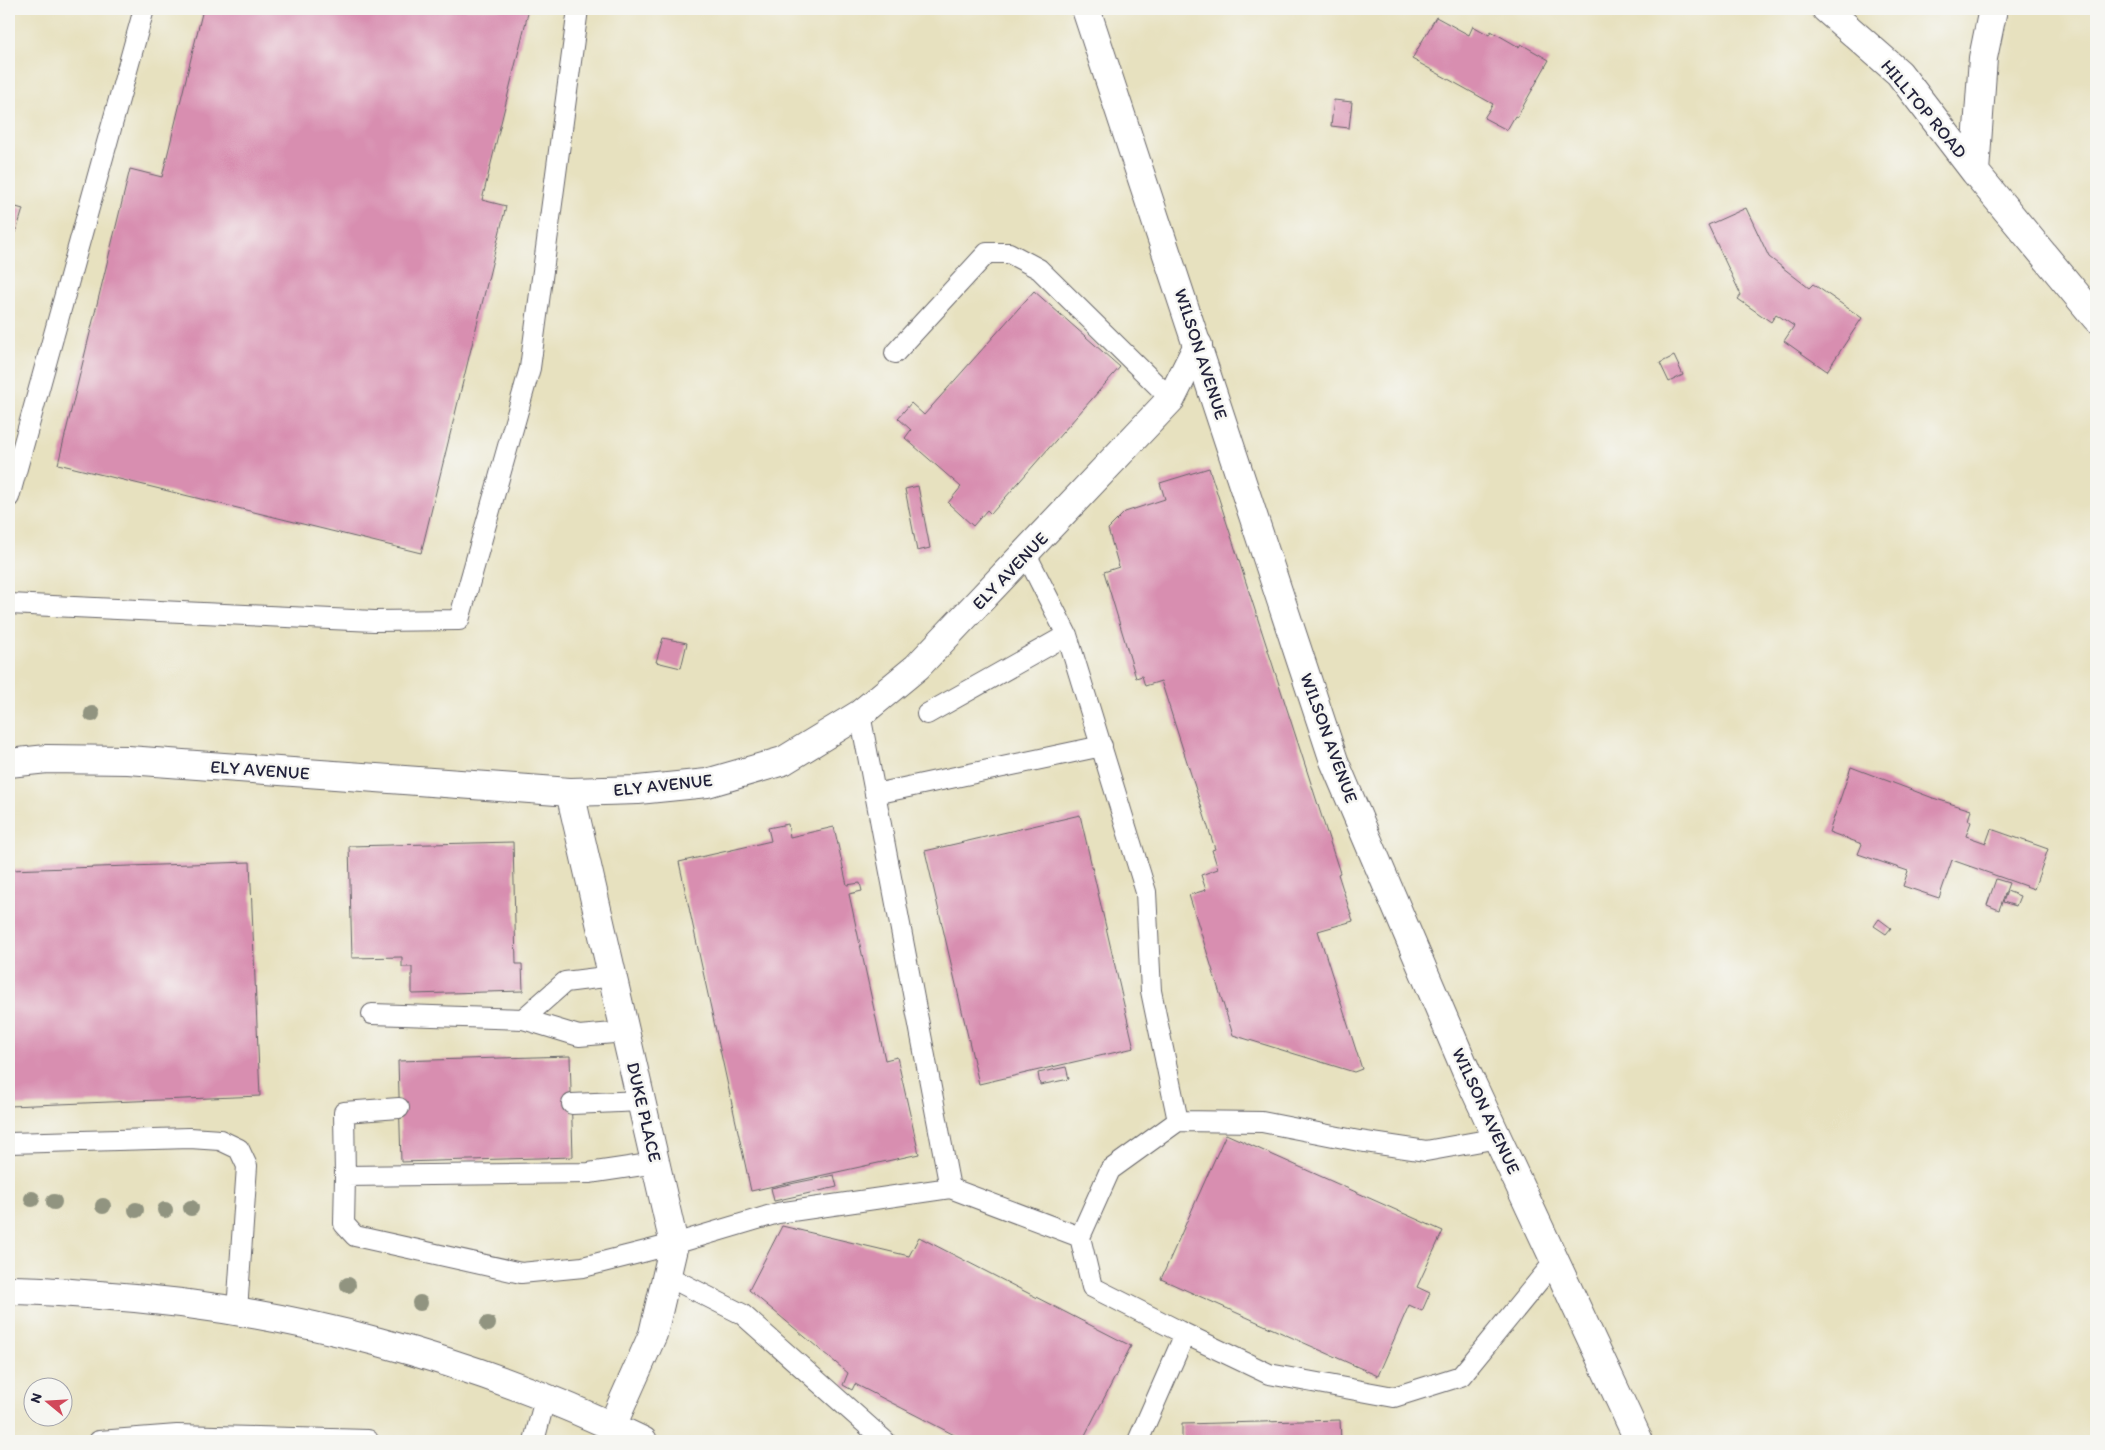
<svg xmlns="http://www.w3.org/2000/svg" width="2105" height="1450" font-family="Itim,sans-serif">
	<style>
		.building { fill: #d88eb0 }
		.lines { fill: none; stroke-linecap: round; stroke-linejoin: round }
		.lane-casing { stroke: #676569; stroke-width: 22 }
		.street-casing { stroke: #676569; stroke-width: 30 }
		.secondary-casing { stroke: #676569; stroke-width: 30 }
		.lane { stroke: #fff; stroke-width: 20 }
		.street { stroke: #fff; stroke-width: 28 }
		.secondary { stroke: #fff; stroke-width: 28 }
		.tree { fill: #919480 }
		.labels { text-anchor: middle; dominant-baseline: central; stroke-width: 5; stroke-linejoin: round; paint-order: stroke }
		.street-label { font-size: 18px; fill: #22223b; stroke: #f6f6f2 }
	</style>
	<rect width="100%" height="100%" fill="#f6f6f2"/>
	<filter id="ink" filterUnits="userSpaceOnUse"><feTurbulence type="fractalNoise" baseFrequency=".02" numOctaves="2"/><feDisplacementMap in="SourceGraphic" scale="10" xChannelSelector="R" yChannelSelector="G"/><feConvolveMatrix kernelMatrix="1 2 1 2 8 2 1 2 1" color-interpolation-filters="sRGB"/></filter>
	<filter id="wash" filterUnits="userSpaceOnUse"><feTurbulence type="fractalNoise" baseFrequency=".0096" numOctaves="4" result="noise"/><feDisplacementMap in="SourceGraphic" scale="20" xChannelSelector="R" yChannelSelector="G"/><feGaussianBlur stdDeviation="1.12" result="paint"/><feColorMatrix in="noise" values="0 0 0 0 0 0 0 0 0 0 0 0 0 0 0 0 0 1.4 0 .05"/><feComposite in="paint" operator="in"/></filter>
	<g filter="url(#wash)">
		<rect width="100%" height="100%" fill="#e7e1bf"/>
		<g id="blocks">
			<path class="building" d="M9 9H14L9 23Z
				M203 9H529L482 200 506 206 421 553 58 464 130 169 162 177Z
				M1436 17 1469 35 1473 26 1489 35 1491 31 1519 47 1521 44 1549 60 1517 117 1515 116 1507 130 1484 118 1493 104 1412 59Z
				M1334 100 1352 102 1349 128 1331 126Z
				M9 205 23 209 16 232 9 230Z
				M1746 208 1769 257 1809 288 1813 284 1862 318 1827 371 1784 341 1794 326 1776 314 1771 322 1738 299 1741 295 1708 225Z
				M1034 291 1120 367 991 514 987 510 973 526 948 503 961 487 905 438 911 430 898 418 911 403 924 415Z
				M1674 356 1683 375 1669 382 1660 363Z
				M1209 468 1340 873 1338 874 1353 921 1318 931 1362 1069 1354 1072 1233 1035 1189 895 1206 890 1201 875 1218 869 1212 850 1215 849 1161 681 1145 686 1142 676 1136 678 1104 572 1119 567 1108 529 1125 512 1165 499 1160 483Z
				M918 486 930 548 917 551 905 489Z
				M663 638 687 643 681 668 656 662Z
				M1851 767 1933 798 1971 810 1968 820 1971 822 1966 836 1986 843 1991 829 2048 849 2034 889 1952 860 1939 898 1903 886 1908 871 1858 854 1862 844 1829 832Z
				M1080 815 1134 1048 979 1084 925 851Z
				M788 824 790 837 834 827 847 885 860 883 862 891 849 894 885 1060 897 1057 919 1154 751 1191 679 862 771 841 768 828Z
				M513 842 516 964H522L523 991 412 994V967H402V957L352 958 349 846Z
				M250 862 260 1096 9 1106V870Z
				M1996 879 2009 883 1999 910 1987 905Z
				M2007 891 2020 896 2016 906 2003 902Z
				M1879 919 1891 928 1886 934 1874 926Z
				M570 1056 573 1157 401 1162 398 1061Z
				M1066 1067 1069 1079 1040 1085 1038 1073Z
				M1226 1134 1443 1231 1417 1287 1430 1293 1422 1311 1409 1305 1378 1376 1161 1279Z
				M834 1175 837 1187 774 1201 771 1188Z
				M782 1226 909 1256 919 1237 1131 1346 1082 1441H966L855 1384 852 1390 843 1385 848 1373 749 1290Z
				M1340 1420 1341 1441H1182V1424Z"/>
		</g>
	</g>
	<g filter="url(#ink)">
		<use href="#blocks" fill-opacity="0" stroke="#676569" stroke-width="1"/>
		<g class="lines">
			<defs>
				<path id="lane" d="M895 353 987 253H1009L1039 269 1171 399
					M9 497 144 9
					M1026 554 1067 635 1146 892 1151 991 1178 1121
					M9 604 374 621 459 620 530 368 578 9
					M860 714 950 1188 1080 1237
					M927 714 1067 635
					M875 794 1102 746
					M372 1014 523 1019 579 1036 625 1032
					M523 1019 565 982 613 976
					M572 1104 642 1101
					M1498 1138 1426 1151 1359 1141 1262 1122 1178 1121 1110 1170 1080 1237 1092 1287 1179 1331 1269 1374 1394 1397 1461 1376 1555 1261
					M9 1143 190 1138 220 1140 239 1149 247 1166 237 1311
					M656 1163 589 1173 345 1176 344 1224 355 1236 521 1273 583 1267 674 1244 778 1213 950 1188
					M345 1176 344 1112 399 1108
					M667 1276 742 1314 885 1441
					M99 1441 177 1435 368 1440
					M534 1441 545 1399
					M1138 1441 1185 1334"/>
				<path id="street" d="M1826 9 1899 73 1975 172 2096 318
					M1975 172 1983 58 1993 9
					M9 763 47 759 128 760 570 792 638 790 707 783 783 761 860 714 917 667 1171 399 1198 345
					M570 792 674 1244 653 1334 612 1426"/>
				<path id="secondary" d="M1086 9 1334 761 1467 1073 1639 1441
					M9 1290C39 1290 69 1293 99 1295 287 1308 474 1358 643 1441"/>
			</defs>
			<use href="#lane" class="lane-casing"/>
			<use href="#street" class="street-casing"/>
			<use href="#secondary" class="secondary-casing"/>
			<use href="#lane" class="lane"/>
			<use href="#street" class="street"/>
			<use href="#secondary" class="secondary"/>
		</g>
		<g class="tree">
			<circle cx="92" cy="714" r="8"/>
			<circle cx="32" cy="1199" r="8"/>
			<circle cx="54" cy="1202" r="8"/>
			<circle cx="103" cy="1206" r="8"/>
			<circle cx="191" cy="1208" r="8"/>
			<circle cx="136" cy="1210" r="8"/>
			<circle cx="165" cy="1210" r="8"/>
			<circle cx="348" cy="1285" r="8"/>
			<circle cx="420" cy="1303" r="8"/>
			<circle cx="488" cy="1324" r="8"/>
		</g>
	</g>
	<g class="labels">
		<g class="street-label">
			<text transform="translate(1924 109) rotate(50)">HILLTOP ROAD</text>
			<text transform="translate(1201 354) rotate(72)">WILSON AVENUE</text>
			<text transform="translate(1010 571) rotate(-46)">ELY AVENUE</text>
			<text transform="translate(1329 738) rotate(70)">WILSON AVENUE</text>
			<text transform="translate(260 770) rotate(4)">ELY AVENUE</text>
			<text transform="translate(663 785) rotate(-6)">ELY AVENUE</text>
			<text transform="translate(1486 1111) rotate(65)">WILSON AVENUE</text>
			<text transform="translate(644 1112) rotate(77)">DUKE PLACE</text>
		</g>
	</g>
	<rect width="2105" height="1450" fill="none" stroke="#f6f6f2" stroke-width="30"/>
	<g transform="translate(48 1402) rotate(288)"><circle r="24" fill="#f6f6f2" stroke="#a1a1a9"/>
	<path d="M0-4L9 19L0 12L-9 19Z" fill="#d1495b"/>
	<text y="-8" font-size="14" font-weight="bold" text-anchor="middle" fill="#22223b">N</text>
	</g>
</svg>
